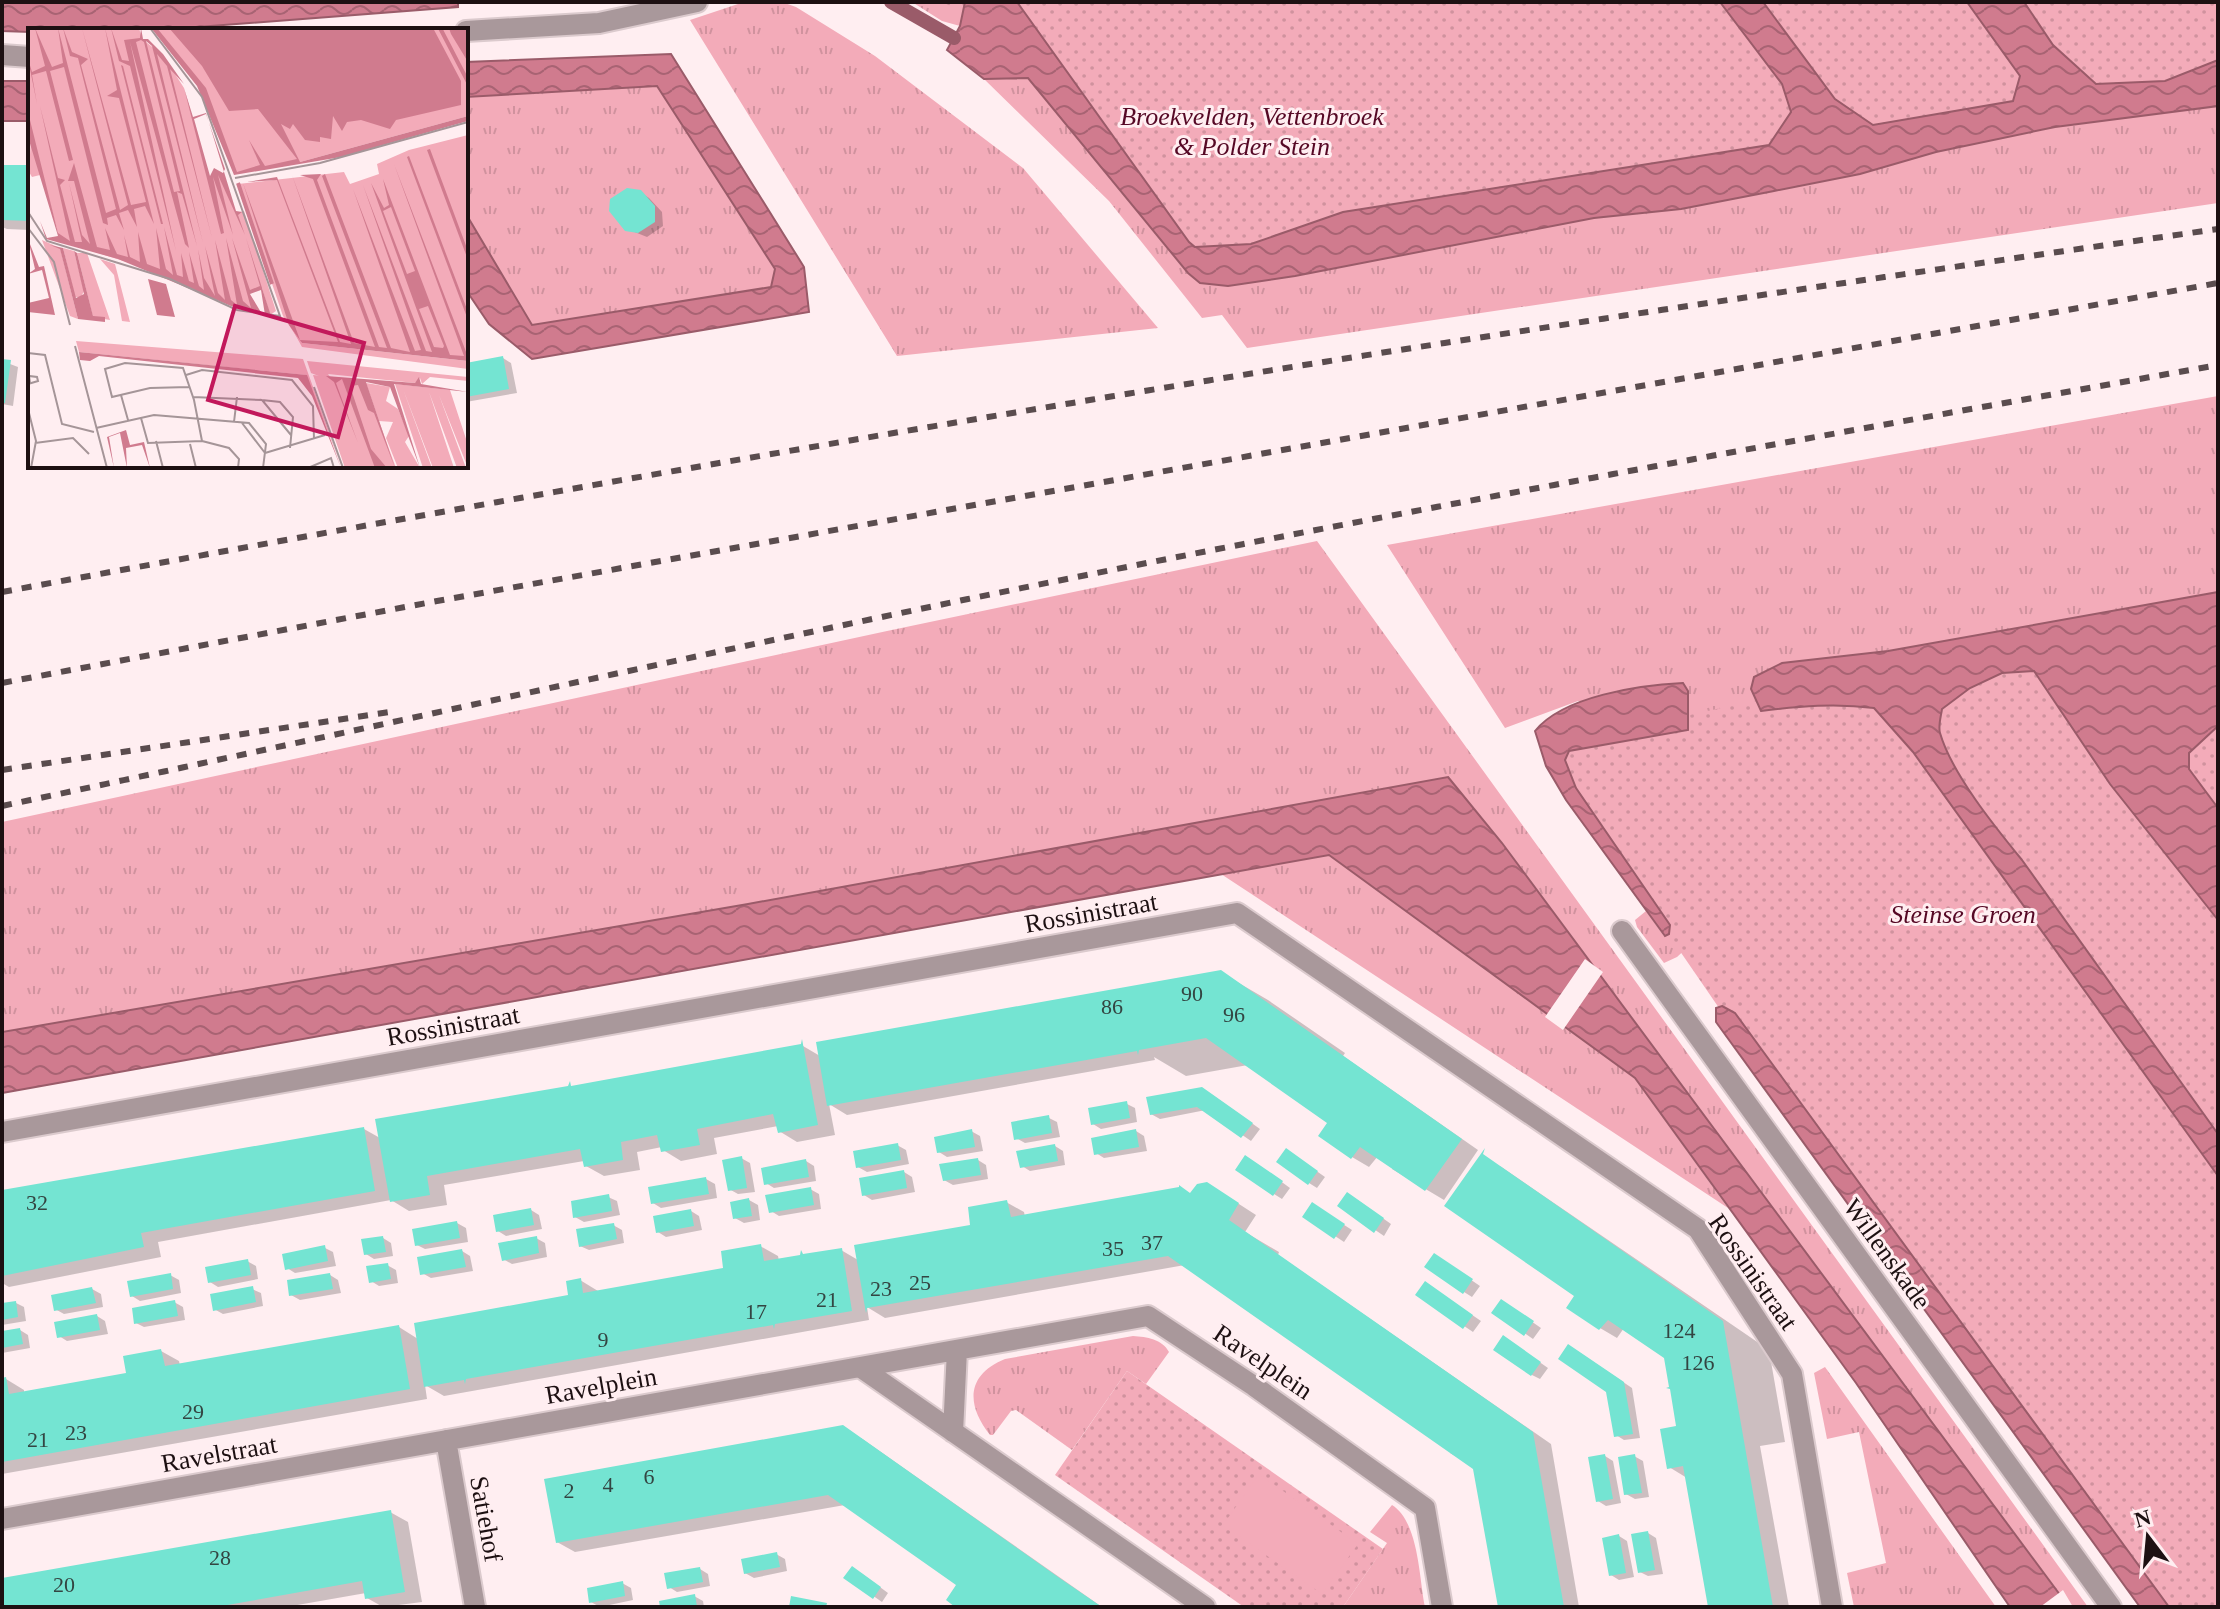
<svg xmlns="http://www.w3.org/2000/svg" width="2220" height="1609" font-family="Georgia,serif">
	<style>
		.grass { fill: url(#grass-tufts) }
		.park { fill: url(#park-dots) }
		.garden { fill: #f3abb9 }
		.water { fill: url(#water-waves); stroke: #9a5b69; stroke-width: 2 }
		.pier { fill: #ffeef1 }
		.shadow { fill: #0003 }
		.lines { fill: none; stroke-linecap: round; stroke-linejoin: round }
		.stream { stroke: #9a5b69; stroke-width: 14 }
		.building { fill: #74e4d2 }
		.minor-casing { stroke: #dbcacd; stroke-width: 24 }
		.minor { stroke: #a9989b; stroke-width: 20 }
		.rail { stroke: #5a4c4e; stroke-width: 6; stroke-dasharray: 10 10; stroke-linecap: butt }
		.labels { text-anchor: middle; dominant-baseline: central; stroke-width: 6; stroke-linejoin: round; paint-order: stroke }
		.number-label { font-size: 22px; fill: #334542 }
		.park-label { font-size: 26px; font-style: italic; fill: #560825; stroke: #ffeef1 }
		.street-label { font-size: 26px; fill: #1d1012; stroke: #ffeef1 }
		.inset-river { fill: none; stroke: #d07b8e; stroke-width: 4 }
		.inset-road { fill: none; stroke: #a59598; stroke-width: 2 }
		.view { fill: #c2185b; fill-opacity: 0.15; stroke: #c2185b; stroke-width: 4 }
		.inset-edge { fill: none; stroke: #1d1012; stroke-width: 4 }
	</style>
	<defs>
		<pattern id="grass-tufts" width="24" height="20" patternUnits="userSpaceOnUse" patternTransform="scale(2)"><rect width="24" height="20" fill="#f3abb9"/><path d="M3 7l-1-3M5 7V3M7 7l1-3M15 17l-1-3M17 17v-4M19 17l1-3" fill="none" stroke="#d0929e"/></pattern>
		<pattern id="park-dots" width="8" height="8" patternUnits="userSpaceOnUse" patternTransform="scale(2)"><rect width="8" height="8" fill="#f3abb9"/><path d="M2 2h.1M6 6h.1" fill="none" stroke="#d0929e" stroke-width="1.8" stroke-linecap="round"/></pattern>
		<pattern id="water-waves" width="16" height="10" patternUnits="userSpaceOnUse" patternTransform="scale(2)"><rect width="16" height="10" fill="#d07b8e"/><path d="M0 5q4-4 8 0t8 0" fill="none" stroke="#a86373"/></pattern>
	</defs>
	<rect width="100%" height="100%" fill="#ffeef1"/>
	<path class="grass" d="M744 2H782L796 7 875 56 1023 168 1158 328 897 356 690 20Z
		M912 2H965L960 26 942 21Z
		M1028 78 1188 273 1295 276 1594 218 1681 209 1860 174 1936 152 2055 127 2218 106V203L1247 348 1222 315 1202 318 1109 201 984 79Z
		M657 86 775 270 771 287 532 325 466 214V97Z
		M2218 396V592L1888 651 1782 663 1913 752 1578 701 1505 728 1387 545Z
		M1317 541 2088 1607H2069L1502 843 1448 777 748 904 2 1032V822L887 631Z
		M1329 855 1635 1078 1728 1208 1221 874Z
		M1646 911 1664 936 1668 934 1689 946 1677 957 1664 963 1637 927 1635 920Z
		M1133 1336C1147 1337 1162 1339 1169 1352L1146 1384 1127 1371 1072 1450 1016 1410 1011 1411 993 1435H990C966 1405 966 1375 1005 1359Z
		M1825 1367 1996 1607H1854L1847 1573 1886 1563 1859 1432 1827 1439 1814 1373Z
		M1392 1505C1419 1522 1419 1578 1425 1607H1343L1387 1543 1370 1532Z"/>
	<path class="park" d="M942 2H2218V91L1193 273 1011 35Z
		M2218 615V1607H2146C1941 1323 1735 1041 1544 747L1979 651Z
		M1127 1371 1383 1549 1343 1607H1244L1055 1475Z"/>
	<path class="garden" d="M1259 1474 1358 1544 1322 1594 1223 1525Z"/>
	<path class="water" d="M2 2H458V7L159 30H30V32L2 31Z
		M965 2H1017L1189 242 1195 247 1251 244 1343 212 1769 145 1791 112 1782 84 1720 2H1763L1835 99 1873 125 2013 101 2020 76 1967 2H2024L2053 45 2096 84 2165 81 2218 60V106L2055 127 1936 152 1860 174 1774 191 1681 209 1594 218 1295 276 1228 286 1200 283 1188 273 1028 78 984 79 947 50 960 26Z
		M671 54 804 267 809 312 532 359 489 324 466 290V214L532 325 771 287 775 269 657 86 466 97V62Z
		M2 81H30V121H2Z
		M2218 592V726L2189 753V769L2218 808V920L2110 784 2034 671 2002 673 1970 688 1942 709C1941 716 1938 726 1940 733 1952 774 1995 827 2022 860L2218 1134V1176L1913 752 1874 708C1836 703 1800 706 1761 711L1751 689 1754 677 1782 663 1888 651Z
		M1683 683 1688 691V730L1569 751 1565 760 1576 788 1670 925 1669 934 1665 936 1566 800 1546 766 1535 731C1563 696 1640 685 1683 683Z
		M1448 777 1502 843 2069 1607H2010L1856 1383 1635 1078 1329 855 2 1093V1032L748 904Z
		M1722 1006 1735 1013 2169 1607H2140L1716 1022V1008Z"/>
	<path class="pier" d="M1585 959 1603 972 1563 1030 1545 1017Z
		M2063 1590 2073 1607H2040L2059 1593Z"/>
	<path class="shadow" d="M2 167H30V230L7 229 2 227Z
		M640 192 649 198 662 212 663 226 647 237 627 229Z
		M503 358 511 363 517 393 466 402V365Z
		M2 361 18 367 13 406 2 404Z
		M1220 972 1268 1000 1345 1053 1343 1056 1478 1150 1444 1200 1392 1169 1393 1166 1378 1156 1369 1167 1352 1157 1330 1122 1248 1065 1186 1076 1154 1057 1155 1060 847 1115 829 1104 835 1135 797 1142 779 1131 778 1126 714 1138 717 1154 681 1161 663 1150 662 1147 637 1152 640 1170 604 1176 586 1166 584 1161 444 1185 447 1205 409 1211 391 1200 158 1242 161 1257 9 1287 2 1283V1193L364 1129 380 1138 803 1046 820 1056Z
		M1211 1094 1260 1129 1251 1141 1206 1110 1160 1119 1151 1114Z
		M1127 1104 1135 1108 1137 1122 1101 1129 1093 1124Z
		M1049 1118 1057 1122 1060 1137 1025 1143 1016 1138Z
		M971 1131 980 1136 983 1151 947 1157 939 1152Z
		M1136 1131 1144 1136 1147 1151 1104 1158 1096 1153Z
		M897 1145 906 1150 909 1164 867 1172 858 1167Z
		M1055 1146 1063 1151 1065 1165 1030 1171 1022 1166Z
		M1295 1156 1325 1177 1317 1188 1309 1183Z
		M741 1158 750 1163 755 1192 738 1194 729 1189Z
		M978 1160 986 1165 988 1179 953 1185 944 1180Z
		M806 1161 814 1166 816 1181 774 1188 766 1183Z
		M1254 1162 1290 1188 1282 1199 1274 1194Z
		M1500 1166 1769 1350 1785 1442 1760 1446 1789 1607H1710L1687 1478 1669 1467 1682 1428 1666 1357 1624 1328 1617 1338 1600 1328 1577 1296Z
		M904 1172 912 1177 915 1192 872 1200 864 1195Z
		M706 1179 715 1184 717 1198 661 1208 653 1203Z
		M810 1189 819 1194 821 1209 779 1216 771 1211Z
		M1191 1195H1225L1256 1215 1245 1232 1279 1252 1278 1255 1551 1444 1579 1607H1500L1475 1467 1450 1453V1450L1185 1265 885 1318 867 1307 869 1320 444 1396 425 1385 427 1399 2 1474V1380L6 1379 24 1390V1394L128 1375 161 1351 179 1361 180 1366 399 1327 418 1339 570 1297 580 1280 598 1291 725 1270 760 1246 778 1256 779 1261 841 1250 858 1260 972 1226 1006 1202 1024 1212 1025 1217Z
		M608 1197 617 1201 620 1215 584 1222 575 1217Z
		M1356 1199 1391 1224 1384 1236 1340 1206Z
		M749 1200 758 1205 760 1220 744 1223 735 1218Z
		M531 1210 539 1215 542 1229 506 1236 498 1231Z
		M1321 1210 1352 1230 1344 1242 1305 1216Z
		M691 1211 699 1216 702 1230 666 1237 658 1232Z
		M457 1223 466 1228 468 1242 425 1249 417 1245Z
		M613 1225 622 1230 624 1243 589 1250 580 1246Z
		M383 1238 391 1243 393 1256 374 1259 366 1254Z
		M536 1238 545 1243 547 1257 512 1264 503 1259Z
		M325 1248 333 1252 336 1266 295 1273 287 1268Z
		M462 1251 470 1256 473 1271 431 1278 422 1273Z
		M1442 1260 1480 1286 1472 1297 1464 1292Z
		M247 1261 256 1266 258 1279 218 1287 210 1282Z
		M387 1265 396 1270 398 1283 379 1286 371 1281Z
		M170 1275 179 1280 181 1293 140 1301 132 1296Z
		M330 1275 338 1280 341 1293 300 1300 291 1295Z
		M92 1289 101 1294 103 1307 64 1314 55 1309Z
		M252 1289 261 1293 263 1306 223 1314 214 1309Z
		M1434 1289 1481 1321 1473 1332 1418 1295Z
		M174 1302 183 1307 185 1320 144 1327 136 1323Z
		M16 1303 24 1307 26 1321 2 1325V1305Z
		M1509 1306 1541 1328 1533 1339 1494 1312Z
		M97 1316 105 1321 108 1334 67 1341 59 1336Z
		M20 1330 28 1335 30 1348 2 1353V1333Z
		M1512 1343 1548 1368 1540 1379 1532 1375Z
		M1577 1351 1632 1388 1640 1438 1624 1440 1616 1435 1608 1391Z
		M861 1438 1102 1607H959V1584L845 1505 575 1552 557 1542Z
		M1605 1456 1613 1461 1621 1503 1606 1506 1598 1501Z
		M1634 1456 1643 1461 1649 1497 1635 1499 1626 1494Z
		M390 1512 408 1522 422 1602 383 1607 367 1598 366 1593 286 1607H2V1580Z
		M1648 1533 1656 1538 1663 1574 1648 1576 1640 1572Z
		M1619 1536 1627 1541 1634 1577 1619 1580 1611 1575Z
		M776 1554 785 1559 787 1571 754 1578 745 1573Z
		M700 1569 708 1574 710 1586 677 1592 669 1587Z
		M861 1573 888 1593 882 1602 846 1577Z
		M622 1583 631 1588 633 1600 600 1607 591 1602Z
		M694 1596 703 1601 704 1607H662Z"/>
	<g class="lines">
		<path class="stream" d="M891 2 954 38"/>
	</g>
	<path class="building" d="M2 165H30V221L2 220Z
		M627 188 641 190 655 206V222L638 233 625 231 609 211 610 199Z
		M503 356 509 389 466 397V363Z
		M2 359 11 360 5 403H2Z
		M1221 970 1462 1139 1425 1191 1360 1147 1351 1159 1318 1136 1327 1123 1206 1038 1139 1050 1138 1055 1137 1051 827 1106 816 1042Z
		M802 1039 818 1125 778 1133 773 1114 697 1129 700 1145 661 1152 657 1135 621 1142 623 1160 584 1167 580 1149 427 1176 430 1195 390 1202 375 1119 568 1086 570 1081 571 1086 801 1044Z
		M1202 1087 1253 1123 1241 1138 1197 1107 1150 1115 1146 1097Z
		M1127 1101 1130 1118 1091 1125 1088 1108Z
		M1049 1115 1052 1133 1014 1140 1011 1122Z
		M364 1127 375 1191 141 1233 144 1247 2 1276V1190Z
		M972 1129 975 1147 937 1153 934 1137Z
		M1136 1129 1139 1147 1094 1155 1091 1138Z
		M898 1143 901 1160 856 1168 853 1151Z
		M1055 1144 1058 1161 1020 1168 1016 1151Z
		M1286 1148 1318 1171 1308 1185 1276 1162Z
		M1485 1148 1483 1154 1723 1321 1773 1607H1708L1683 1466 1667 1469 1660 1429 1676 1426 1670 1389 1666 1388 1669 1387 1664 1358 1608 1320 1599 1330 1566 1308 1574 1296 1444 1206Z
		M1245 1155 1283 1181 1273 1196 1235 1170Z
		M742 1156 747 1188 728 1191 722 1160Z
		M978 1158 981 1175 943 1181 939 1164Z
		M806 1159 809 1177 764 1185 761 1168Z
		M904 1170 907 1188 862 1196 859 1178Z
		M706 1177 709 1194 651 1204 648 1187Z
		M1207 1182 1239 1203 1229 1220 1533 1432 1564 1607H1498L1473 1469 1168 1256 867 1308 866 1313 854 1245 970 1225 968 1207 1007 1200 1011 1217 1179 1187V1185L1190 1193 1197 1184Z
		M811 1187 814 1205 769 1213 765 1195Z
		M1347 1192 1384 1218 1374 1233 1337 1206Z
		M609 1194 612 1211 573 1218 571 1201Z
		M749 1198 752 1216 733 1219 730 1202Z
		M1312 1202 1345 1224 1334 1239 1302 1217Z
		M531 1208 534 1225 496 1232 493 1215Z
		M691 1209 694 1226 656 1233 653 1216Z
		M457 1221 460 1238 415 1246 412 1229Z
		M614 1223 617 1239 579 1247 576 1229Z
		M383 1236 386 1252 364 1255 361 1239Z
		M537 1236 539 1253 502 1261 498 1243Z
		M761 1244 764 1261 800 1255 801 1250 803 1254 842 1248 852 1311 775 1324 774 1329 773 1325 466 1379 465 1384 464 1380 424 1387 414 1323 568 1295 566 1281 581 1278 583 1293 723 1268 721 1251Z
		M325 1245 328 1261 285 1270 282 1254Z
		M462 1249 466 1267 420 1275 417 1257Z
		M1434 1253 1473 1279 1463 1294 1424 1267Z
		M248 1259 251 1275 208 1283 205 1267Z
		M388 1263 391 1279 369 1283 366 1266Z
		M171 1273 173 1289 130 1297 127 1281Z
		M330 1273 333 1289 289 1296 287 1280Z
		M1425 1281 1473 1315 1463 1329 1415 1295Z
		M253 1286 256 1302 213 1311 210 1294Z
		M92 1287 96 1303 54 1311 51 1295Z
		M1501 1299 1534 1321 1524 1336 1491 1313Z
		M175 1300 178 1316 134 1324 132 1308Z
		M16 1301 18 1317 2 1320V1303Z
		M97 1314 100 1330 57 1338 54 1322Z
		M399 1325 410 1389 2 1462V1378L6 1377 9 1394 126 1373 123 1356 161 1349 165 1366Z
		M20 1328 23 1344 2 1348V1331Z
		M1503 1335 1541 1362 1531 1376 1493 1350Z
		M1568 1344 1624 1382 1633 1434 1614 1437 1606 1392 1558 1359Z
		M843 1425 1058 1577 1102 1607H955L946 1600 956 1585 828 1495 556 1543 544 1479Z
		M1605 1454 1613 1499 1596 1502 1588 1457Z
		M1635 1454 1642 1493 1624 1495 1618 1457Z
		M391 1510 405 1592 365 1599 362 1581 216 1607H2V1578Z
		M1648 1531 1655 1570 1638 1573 1631 1534Z
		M1619 1534 1626 1573 1609 1576 1602 1538Z
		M777 1552 780 1567 744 1574 741 1559Z
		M852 1566 881 1587 873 1599 843 1578Z
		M700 1567 703 1582 667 1589 664 1573Z
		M623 1581 625 1596 589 1603 587 1588Z
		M695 1594 697 1607H660L659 1601Z
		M791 1596 827 1603 826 1607H789Z"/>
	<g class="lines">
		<defs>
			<path id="minor" d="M466 31 599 23 697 2
				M2 55 30 57
				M1622 931 2111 1607
				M2 1132 1237 913 1698 1229 1792 1374 1832 1607
				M953 1432 957 1350
				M446 1440 475 1607
				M2 1519 860 1367
				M1205 1607 860 1367 1148 1316 1254 1386 1425 1508 1442 1607"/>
		</defs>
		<use href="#minor" class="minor-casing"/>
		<use href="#minor" class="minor"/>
		<path class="rail" d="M2 592C413 516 824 443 1236 376 1563 323 1890 276 2218 229
			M2 683 437 601 2218 283
			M2 770 390 712
			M2 806C324 738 645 666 968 599 1383 514 1801 439 2218 365"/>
	</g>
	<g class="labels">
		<g class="number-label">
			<text x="1192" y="993">90</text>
			<text x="1112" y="1006">86</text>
			<text x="1234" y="1014">96</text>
			<text x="37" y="1202">32</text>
			<text x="1152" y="1242">37</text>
			<text x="1113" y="1248">35</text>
			<text x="920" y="1282">25</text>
			<text x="881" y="1288">23</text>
			<text x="827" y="1299">21</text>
			<text x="756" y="1311">17</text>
			<text x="1679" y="1330">124</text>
			<text x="603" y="1339">9</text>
			<text x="1698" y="1362">126</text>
			<text x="193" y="1411">29</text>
			<text x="76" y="1432">23</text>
			<text x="38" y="1439">21</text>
			<text x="649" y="1476">6</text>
			<text x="608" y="1484">4</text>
			<text x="569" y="1490">2</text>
			<text x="220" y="1557">28</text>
			<text x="64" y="1584">20</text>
		</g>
		<g class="park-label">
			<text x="1252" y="116">Broekvelden, Vettenbroek<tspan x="1252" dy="30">&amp; Polder Stein</tspan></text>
			<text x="1963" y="914">Steinse Groen</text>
		</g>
		<g class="street-label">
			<text transform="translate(1091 913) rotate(-10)">Rossinistraat</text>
			<text transform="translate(453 1026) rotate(-10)">Rossinistraat</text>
			<text transform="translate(1887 1254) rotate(54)">Willenskade</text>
			<text transform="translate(1753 1272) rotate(55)">Rossinistraat</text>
			<text transform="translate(1263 1362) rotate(34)">Ravelplein</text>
			<text transform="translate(601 1386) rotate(-10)">Ravelplein</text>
			<text transform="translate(219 1454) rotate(-10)">Ravelstraat</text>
			<text transform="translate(486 1519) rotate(80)">Satiehof</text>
		</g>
	</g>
	<g transform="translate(28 28)">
		<rect width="440" height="440" fill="#ffeef1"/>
		<path d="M3 109 17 160 12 147 4 149 1 144ZM14 212 32 220 50 291 42 288ZM35 220 46 223 56 263 53 269H47ZM49 225H59L82 292 65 289ZM72 231 87 236 102 294 94 293 86 247ZM263 299 274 315 440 333V341L274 319ZM48 313 275 331 314 440 278 347 51 324ZM279 333 440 349V353L402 349 394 356 392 350 387 355 300 346 306 354 283 345ZM338 355 362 359 358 373 370 381 381 408 377 414 392 440H370L358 410 365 394 351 393ZM367 356 422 362 440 417V440L411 367 438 440H429L401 364 426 440H405L375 361 404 440H395Z" fill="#f3abb9"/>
		<path d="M0 0H111L114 11 135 27 156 60 181 149 195 146 208 185 216 183 248 283 242 287 234 260 221 264 226 282H218L140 247 32 213 4 107H0ZM127 0H440V88L261 137 208 145 167 51ZM440 107V331L272 314 255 288 210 156 316 144 322 156 351 146 349 136 381 122ZM285 347 336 352 368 440H317Z" fill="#f3abb9"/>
		<path d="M7 0 24 39 35 35 30 0 78 185 88 181 50 30 42 28 35 0 44 24 60 31 53 37 92 182 100 177 54 0 103 177 118 174 91 70 79 68 89 62 77 0 126 196 117 178 106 181 109 199 100 182 91 185 96 202 88 187 79 190 80 197 75 195 36 39 22 43 45 132 41 133 18 43 4 47 9 76 0 31 4 44 17 38ZM83 0 94 32 101 33 96 12 112 10 113 0 115 11H120L135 26 156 56 142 41 184 210 139 38 129 26 175 215 124 18 118 13 169 218 154 166 149 164 161 220 157 216 102 14 148 223 102 38 91 33ZM113 12 116 14 152 163 146 164 108 14ZM123 0H129L178 60 209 144 232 137 221 112 237 138 269 131 230 81 201 83 174 38 141 0H405L433 53V77L368 92 362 101 333 92 319 94 314 103 305 88 303 111 292 109V114L277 112 265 96 262 101 253 96 272 134 440 88V93L313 129 206 147 169 58ZM421 0H440V34L423 6ZM93 37 95 38 135 196H133ZM156 60 165 89 178 85 208 183 214 184 210 187 217 207 190 147 205 207 185 149 196 205 193 206ZM178 86 197 141 195 145 186 140 182 148 166 91ZM12 78 30 150 37 152 32 157 47 214H54L41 155 54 207 62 216 46 153H40L46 135 69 219 82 222 77 200 89 226 100 229 96 207 102 229 112 234 110 204 119 236 132 241 128 200 138 241 145 247 136 199 149 247 155 249 153 225 161 253 166 255 161 224 171 258 176 262 170 221 176 250 187 268 177 218 190 265 197 272 187 212 203 272 209 277 198 210 215 273 223 280 204 210 222 262 232 258 218 210 243 288 237 287 233 262 222 266 234 286 203 278 90 231 18 211 12 193 19 210 30 208 0 109V84L30 205 42 213ZM402 121 440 223V232L399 122ZM381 128 440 284V292L379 129ZM366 136 440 329V333L274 315 261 297 215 155 272 312 310 314 249 152 219 154 249 149 312 314 323 316 264 147 326 315 347 319 285 151 272 147 293 146 289 152 351 319 359 320 294 148 297 146 363 320 382 324 325 161 387 323 393 322 335 157 398 323 404 324 343 155 356 180 361 177 355 151 422 327 436 328ZM363 179 387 243 379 246 355 183ZM400 278 416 318 415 320 406 319 391 281ZM0 211 11 239 16 238 27 287 0 284V275L21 270 14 242 0 246 7 241ZM22 217 35 220 48 270 56 266 46 223 49 225 65 288 77 289V294L50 291 32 221ZM120 251 138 256 147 289 129 287ZM51 324 279 347 313 440 284 368 270 350 71 328 62 333 52 332ZM298 348 387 355 391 349 393 356 440 364 366 356 392 440 362 359 338 354 367 440 346 385 340 382 330 357 322 358 343 421 359 440H347L314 351 308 355 330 415 306 354ZM98 402 102 417 116 414 122 440 114 417 98 420 99 440 92 405 81 409 86 440 79 409Z" fill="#d07b8e" fill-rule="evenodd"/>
		<path class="inset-river" d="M412 0 440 54M210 155 244 256"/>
		<path class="inset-road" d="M207 150 292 135 440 94M0 184 19 213 142 251 209 282 252 288 174 69 122 0M0 200 26 234 42 297M47 318 79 440M0 325 17 327 34 396 66 404M158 347 174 342 264 352 285 378 286 411M0 356 10 353 9 349 1 348 2 355M161 359 122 360 84 369 77 341 97 335 155 340 166 372 174 413M286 359 315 440M93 367 100 392M165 369 234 372M0 381 8 413 3 440M113 390 120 415 174 413M206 394 209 369M214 395 237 425M68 400 126 387 221 395 238 416 235 440M128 413 135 440M174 413 201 420 211 431 210 440M7 415 45 410 61 426M162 416 168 440M262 420 265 389 252 374 234 372 263 407M237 425 297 407M280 440 303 430 306 440"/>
		<path class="view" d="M207 278 336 315 310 409 180 372Z"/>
		<rect width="440" height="440" class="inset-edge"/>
	</g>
	<rect width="2220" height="1609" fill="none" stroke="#1d1012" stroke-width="8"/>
	<g transform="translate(2148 1537) rotate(344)" stroke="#ffeef1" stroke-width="6" paint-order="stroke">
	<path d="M0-6L14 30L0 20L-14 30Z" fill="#1d1012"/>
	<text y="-12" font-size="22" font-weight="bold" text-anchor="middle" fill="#1d1012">N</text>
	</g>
</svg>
